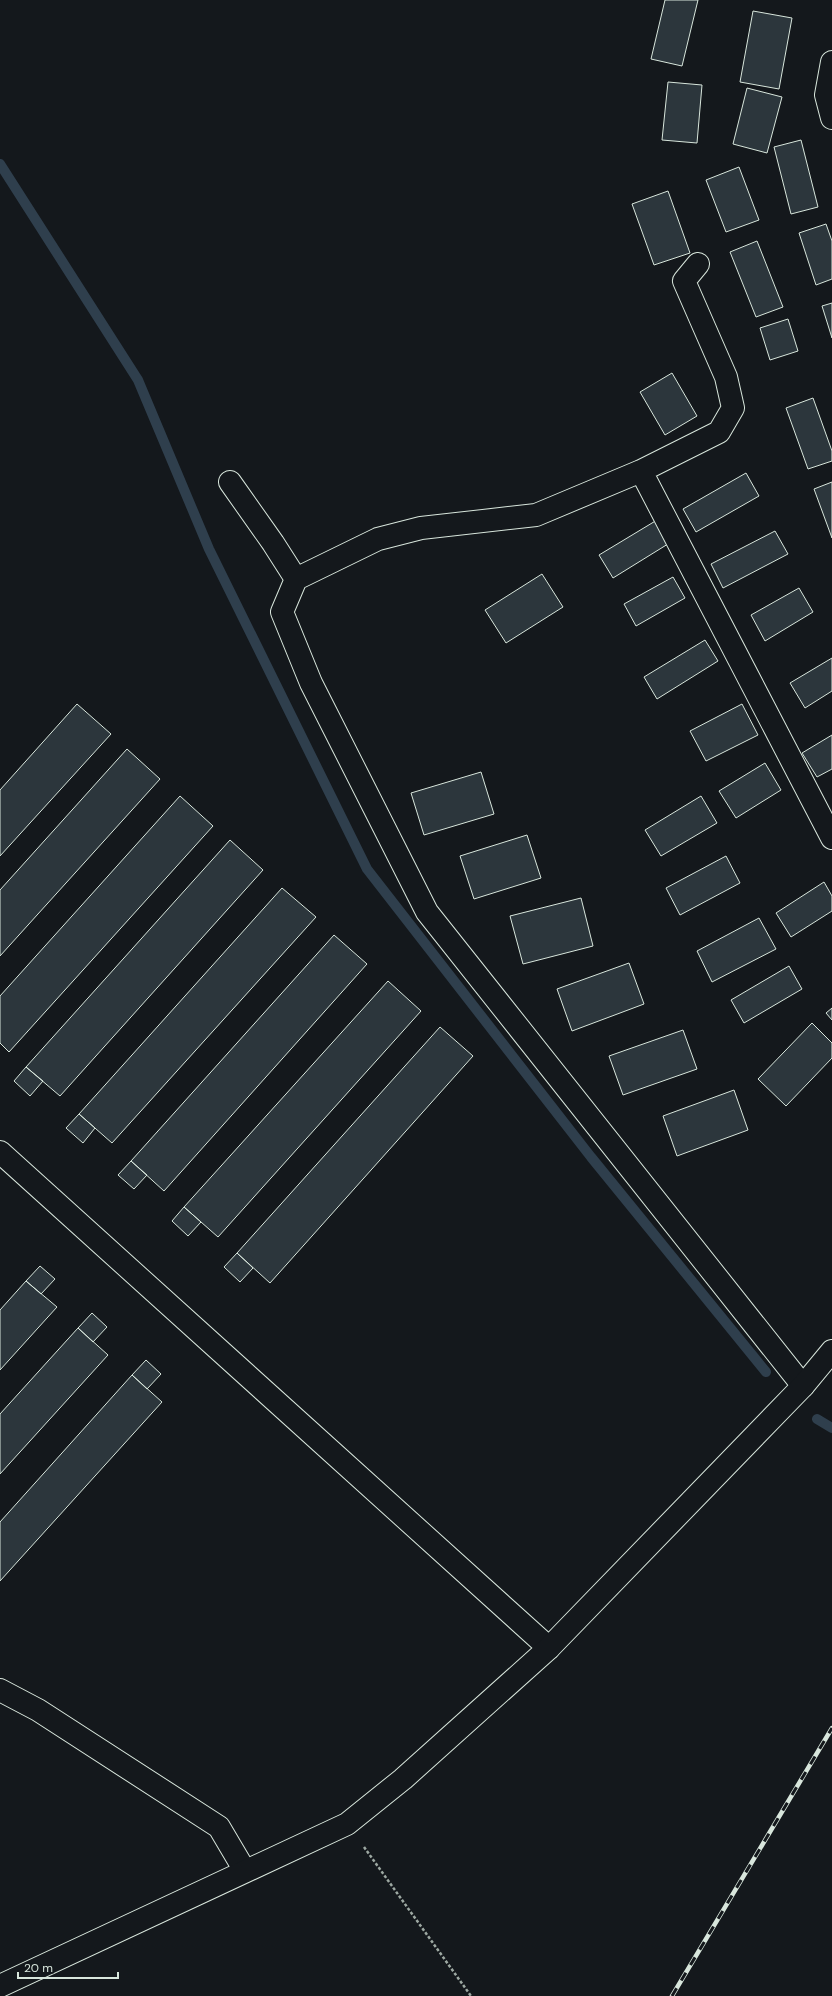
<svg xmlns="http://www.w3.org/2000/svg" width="832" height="1996" font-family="'DM Sans',sans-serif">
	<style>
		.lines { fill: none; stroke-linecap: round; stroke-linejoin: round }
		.stream { stroke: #2f3f4d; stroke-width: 10 }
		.building { fill: #2c363c; stroke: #d8e6dc }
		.minor-casing { stroke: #d8e6dc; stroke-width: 24 }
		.major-casing { stroke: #d8e6dc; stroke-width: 24 }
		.path { stroke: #9da8a2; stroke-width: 2.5; stroke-dasharray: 3 2; stroke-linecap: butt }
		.minor { stroke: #14181c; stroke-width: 22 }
		.major { stroke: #14181c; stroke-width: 22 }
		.rail-casing { stroke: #d8e6dc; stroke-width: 4.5 }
		.rail { stroke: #14181c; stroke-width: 3; stroke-dasharray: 9; stroke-linecap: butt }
	</style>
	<rect width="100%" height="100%" fill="#14181c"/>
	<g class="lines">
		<path class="stream" d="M0 164 138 380 209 549 367 869 591 1157 766 1372
			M817 1419 832 1428"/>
	</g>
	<path class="building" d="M665 0H698L682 66 651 59Z
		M753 11 792 18 779 89 740 82Z
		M668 82 702 85 697 143 662 140Z
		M747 88 782 97 767 153 733 144Z
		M801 140 818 207 791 214 774 147Z
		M739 167 759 220 726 232 706 180Z
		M668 191 690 253 654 265 632 204Z
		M826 224 832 241V279L816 285 799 233Z
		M757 241 783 307 756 317 730 252Z
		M832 303V338L822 306Z
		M788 319 798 351 770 360 760 328Z
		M672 373 697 416 665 435 640 392Z
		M813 398 832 451V461L808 469 786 408Z
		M746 473 759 496 696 532 683 509Z
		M832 482V538L814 489Z
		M662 517 676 539 613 578 599 555Z
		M775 531 788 554 723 588 711 564Z
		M542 574 563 607 506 643 485 610Z
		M673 577 685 598 636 626 624 604Z
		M799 588 813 612 765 641 751 615Z
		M705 640 718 661 657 699 644 677Z
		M832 658V691L805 708 790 683Z
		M77 704 111 734 0 856V790Z
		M742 704 758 735 706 761 690 731Z
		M832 735V769L817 777 802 753Z
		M127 749 160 779 0 956V890Z
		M765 763 781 790 736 818 719 791Z
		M481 772 494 814 424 835 411 793Z
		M180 796 213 826 9 1052 0 1043V996Z
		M701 796 717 823 661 856 645 830Z
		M527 835 541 878 474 899 460 856Z
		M230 840 263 870 60 1096 26 1067Z
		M726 856 740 883 680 915 666 888Z
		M824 882 832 896V911L791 937 776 913Z
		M282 888 316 917 112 1143 79 1114Z
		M581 898 593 946 523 964 510 916Z
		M759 918 776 949 712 982 697 951Z
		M334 935 367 964 164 1191 131 1161Z
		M629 963 644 1004 572 1031 557 989Z
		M789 966 802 989 744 1023 731 1000Z
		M388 981 421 1011 218 1237 184 1207Z
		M832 1008V1020L826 1013Z
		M812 1023 832 1043V1058L786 1106 758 1079Z
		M440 1027 473 1056 270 1283 237 1253Z
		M683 1030 697 1069 623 1095 609 1056Z
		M26 1067 43 1081 30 1096 14 1081Z
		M734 1090 748 1130 677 1156 663 1116Z
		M79 1114 95 1128 83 1143 66 1128Z
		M131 1161 147 1175 134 1189 118 1175Z
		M184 1207 201 1222 188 1236 172 1221Z
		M237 1253 253 1268 240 1282 224 1267Z
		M40 1266 55 1279 41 1294 26 1281Z
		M26 1281 57 1307 0 1370V1310Z
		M92 1313 107 1327 93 1342 78 1328Z
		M78 1328 108 1355 0 1474V1414Z
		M146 1360 161 1374 147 1389 132 1375Z
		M132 1375 162 1402 0 1581V1522Z"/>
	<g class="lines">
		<defs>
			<path id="minor" d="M832 62 826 95 832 118
				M641 471 832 838
				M230 482 273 543 296 579 282 612 311 683 427 912 803 1386
				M296 579 378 539 421 528 536 515 641 471 719 432 733 408 726 377 684 281 698 264
				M0 1152 549 1648
				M0 1690 38 1710 219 1827 245 1871"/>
			<path id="major" d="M0 1986 347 1824 403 1779 549 1648 803 1386 832 1351"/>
		</defs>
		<use href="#minor" class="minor-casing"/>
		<use href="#major" class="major-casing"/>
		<path class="path" d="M364 1847 471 1996"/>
		<use href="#minor" class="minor"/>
		<use href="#major" class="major"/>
		<defs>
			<path id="rail" d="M672 1996 832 1728"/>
		</defs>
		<use href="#rail" class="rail-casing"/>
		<use href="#rail" class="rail"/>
	</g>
	<path d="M18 1972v6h100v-6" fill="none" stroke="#d8e6dc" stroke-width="2"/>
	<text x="24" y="1972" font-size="12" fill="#d8e6dc" stroke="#14181c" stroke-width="3" paint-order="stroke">20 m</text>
</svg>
